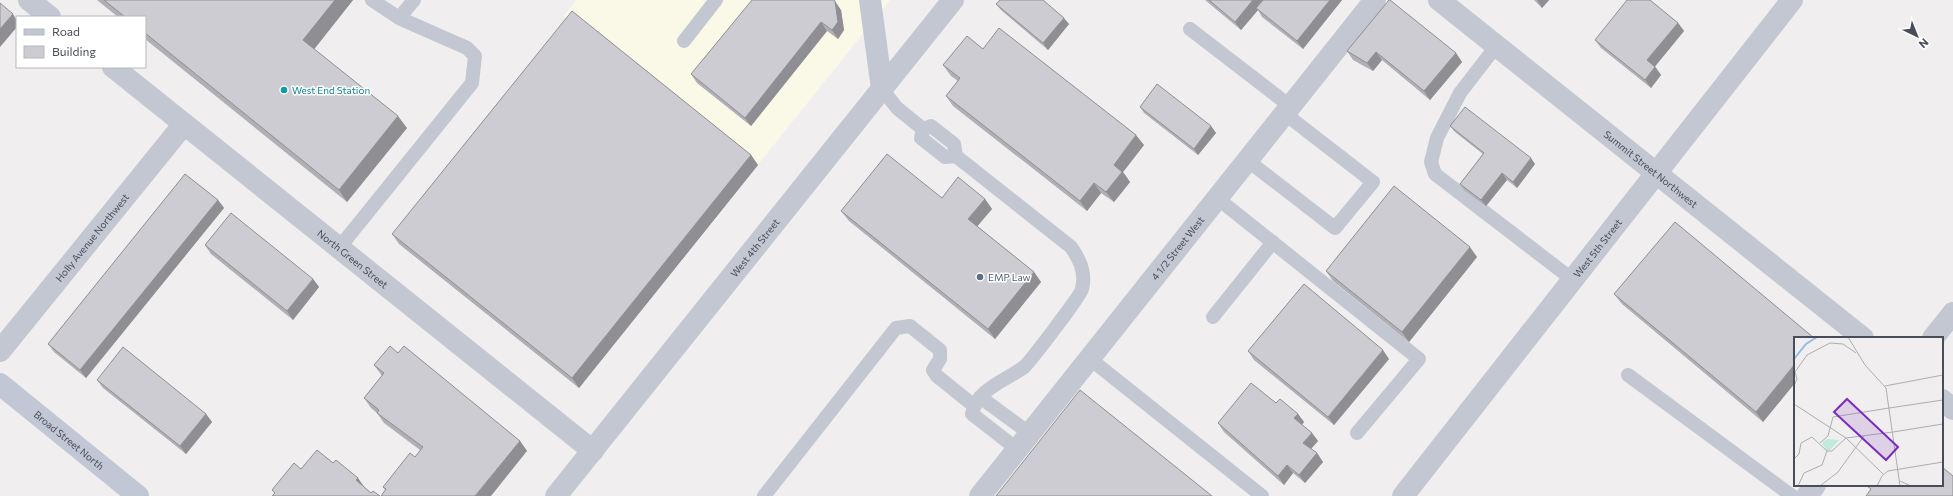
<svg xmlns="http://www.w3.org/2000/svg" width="1953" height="496" font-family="Commissioner,sans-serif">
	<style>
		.commercial { fill: #faf9e8 }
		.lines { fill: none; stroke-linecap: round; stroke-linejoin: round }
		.service { stroke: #c2c7d2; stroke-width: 14 }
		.minor { stroke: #c2c7d2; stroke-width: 22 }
		.tertiary { stroke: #c2c7d2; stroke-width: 22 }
		.secondary { stroke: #c2c7d5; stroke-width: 22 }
		.wall { fill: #afafb5 }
		.shaded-wall { fill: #8f8f93 }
		.building { fill: #ccccd2; stroke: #8f8f93 }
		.culture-dot { fill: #0f9aa8; stroke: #fff; stroke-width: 1.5 }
		.service-dot { fill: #5c6f8a; stroke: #fff; stroke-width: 1.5 }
		.labels { text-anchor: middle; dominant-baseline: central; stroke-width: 3; stroke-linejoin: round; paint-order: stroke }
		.culture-label { font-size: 10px; fill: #0d838f; stroke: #fff; text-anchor: start }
		.street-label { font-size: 10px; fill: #484d59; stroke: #fff }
		.service-label { font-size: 10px; fill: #4e5e75; stroke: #fff; text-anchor: start }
		.inset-river { fill: none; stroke: #91bee3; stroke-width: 2 }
		.inset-road { fill: none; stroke: #adaeb2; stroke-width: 1 }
		.view { fill: #7b2cbf; fill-opacity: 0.15; stroke: #7b2cbf; stroke-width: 2 }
		.inset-edge { fill: none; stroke: #484d59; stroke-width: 2 }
	</style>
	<rect width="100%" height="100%" fill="#f0eeee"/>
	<path class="commercial" d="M576 0H890L748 177 564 16Z"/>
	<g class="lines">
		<path class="service" d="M399 18 414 0
			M1190 29 1290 106
			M684 41 716 0
			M1497 45 1460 93 1437 138 1431 162 1435 174 1573 280
			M882 89 897 108 923 129 931 126 954 144 956 156 945 157 921 138 923 129
			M956 156 1071 247C1080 260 1086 273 1082 289 1081 295 1030 362 1024 367 1005 381 977 389 972 414L1017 449
			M1247 160 1335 228 1373 182 1284 113
			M1217 198 1419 359 1357 433
			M339 248 472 83 475 56 467 48 399 18 372 0
			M1213 317 1273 242
			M1089 358 1262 496
			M1628 375 1792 496
			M980 397 1029 433
			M764 496 896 328 910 326 940 350V359L933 370 937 376 973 405"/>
		<g class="minor">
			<path d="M29 0 50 17"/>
			<path id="s1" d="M1439 0 1863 338"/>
			<path id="s2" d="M113 67 593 451"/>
			<path d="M1933 338 1953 313"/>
			<path id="s3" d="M0 351 184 124"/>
			<path d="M1942 400 1953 409"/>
			<path id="s4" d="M980 496 1375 0"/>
			<path d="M1807 496 1815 485"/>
		</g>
		<g class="tertiary">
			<path d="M870 0 882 89"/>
			<path id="s5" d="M556 496 953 0"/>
			<path id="s6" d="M1403 496 1792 0"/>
		</g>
		<path class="secondary" id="s7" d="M0 384 138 496"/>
	</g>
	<path class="wall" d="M97 0H353L314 49 407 128 347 202 145 39V17H118Z
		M1205 0H1342L1303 49 1262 17 1258 10 1241 30Z
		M1534 0H1549L1542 8Z
		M996 4 1069 24 1048 50 1001 10Z
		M841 10 844 30 838 39 827 31 751 126 697 83 691 74Z
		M1678 23 1684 31 1655 66 1661 75 1651 88 1601 48 1595 40Z
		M983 49 1144 145 1123 172 1130 182 1114 202 1101 193 1087 211 953 106 946 96 958 81 951 76 943 65Z
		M1347 51 1456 53 1462 62 1430 100 1382 60 1373 71 1353 60Z
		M1140 107 1211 126 1216 133 1198 155 1144 113Z
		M1450 126 1535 164 1517 188 1507 180 1486 206 1464 190 1460 184 1483 154 1455 132Z
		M751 155 758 165 579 388 399 244 392 234Z
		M942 198 985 199 992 209 977 226 1034 272 1041 282 995 339 849 221 841 211Z
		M218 200 224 208 86 378 54 352 48 344Z
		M205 245 313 279 319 287 293 320 211 254Z
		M1477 257 1409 342 1333 281 1326 271Z
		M1614 294 1795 338V383L1763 422 1622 304Z
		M1248 351 1389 359 1334 425 1254 360Z
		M398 353 520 441 527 451 385 490 383 487 415 457 420 450 384 423 377 413 371 408 364 398 382 376 374 365Z
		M97 380 206 414 212 422 186 454 103 388Z
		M1276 403 1298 414 1304 422 1302 425 1312 433 1318 441 1311 449 1317 453 1323 462 1305 483 1293 473 1284 485 1224 432 1218 423Z"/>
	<path class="shaded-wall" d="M335 0H353L312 52 303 40Z
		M1253 0H1266L1256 8 1258 10 1241 30 1235 22Z
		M1330 0H1342L1303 49 1297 41Z
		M1537 0H1549L1542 8Z
		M835 1 841 10 844 30 838 39 832 30Z
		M13 14 17 21V27L0 47V29Z
		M1064 18 1069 24 1048 50 1043 43Z
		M821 22 827 31 751 126 745 118Z
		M1678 23 1684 31 1653 69 1647 60Z
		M1376 52 1382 60 1373 71 1367 63Z
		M1456 53 1462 62 1430 100 1424 91Z
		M1655 67 1661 75 1651 88 1645 80Z
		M398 116 407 128 347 202 339 190Z
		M1211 126 1216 133 1198 155 1194 149Z
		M1136 135 1144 145 1123 172 1130 182 1114 202 1106 192 1114 165Z
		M751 155 758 165 579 388 572 378Z
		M1531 158 1535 164 1517 188 1513 182Z
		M1502 173 1507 180 1486 206 1481 200Z
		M1094 183 1101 193 1087 211 1080 201Z
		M985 199 992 209 975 229 968 219Z
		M218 200 224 208 86 378 80 370Z
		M1470 247 1477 257 1409 342 1402 332Z
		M1034 272 1041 282 995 339 988 329Z
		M313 279 319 287 293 320 287 311Z
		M1383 350 1389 359 1334 425 1328 417Z
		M1795 364V383L1763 422 1756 412Z
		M206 414 212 422 186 454 180 446Z
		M1298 414 1304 422 1300 427 1294 418Z
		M1312 433 1318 441 1309 451 1303 443Z
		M520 441 527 451 491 496H475Z
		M1317 453 1323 462 1305 483 1299 475Z
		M1287 465 1293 473 1284 485 1278 476Z
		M358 478 365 488 363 491 356 480Z"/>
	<path class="building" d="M104 0H335L303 40 398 116 339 190 145 33V17H125Z
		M752 0H834L835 1 838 22 832 30 821 22 745 118 691 74Z
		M1000 0H1043L1064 18 1043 43 996 4Z
		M1209 0H1253L1235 22Z
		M1263 0H1330L1297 41 1256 8Z
		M1389 0H1390L1456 53 1424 91 1376 52 1367 63 1347 51Z
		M1627 0H1650L1678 23 1647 60 1655 67 1645 80 1595 40Z
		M0 3 13 14 0 29Z
		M572 11 751 155 572 378 392 234Z
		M999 28 1136 135 1114 165 1122 172 1106 192 1094 183 1080 201 946 96 960 78 943 65 967 36 983 49Z
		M1157 84 1211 126 1194 149 1140 107Z
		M1465 107 1531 158 1513 182 1502 173 1481 200 1460 184 1484 153 1450 126Z
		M887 154 942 198 958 177 985 199 968 219 1034 272 988 329 841 211Z
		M185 174 218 200 80 370 48 344Z
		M1394 186 1470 247 1402 332 1326 271Z
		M231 213 313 279 287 311 205 245Z
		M1675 222 1814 338H1795V364L1756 412 1614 294Z
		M1304 284 1383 350 1328 417 1248 351Z
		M390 346 398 353 404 346 520 441 475 496H381L386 489 383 487 410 453 415 457 423 447 377 413 379 410 364 398 384 373 374 365Z
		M123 347 206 414 180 446 97 380Z
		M1251 383 1276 403 1280 399 1298 414 1294 418 1312 433 1303 443 1317 453 1299 475 1287 465 1278 476 1218 423Z
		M1080 390 1212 496H996Z
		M317 450 333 463 336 460 358 478 356 480 371 493 373 491 380 496H272L275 493 272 490 294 463 301 469Z
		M1942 467 1953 476V496H1866L1871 489 1867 486 1868 485H1942Z"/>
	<circle class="culture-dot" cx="284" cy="90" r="4"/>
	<circle class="service-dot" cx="980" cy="277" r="4"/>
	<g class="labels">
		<g class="culture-label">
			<text x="292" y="90">West End Station</text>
		</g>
		<g class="street-label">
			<text stroke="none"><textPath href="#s1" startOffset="271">Summit Street Northwest</textPath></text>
			<text stroke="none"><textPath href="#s3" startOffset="146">Holly Avenue Northwest</textPath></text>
			<text stroke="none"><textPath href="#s5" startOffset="318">West 4th Street</textPath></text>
			<text stroke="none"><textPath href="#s4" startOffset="317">4 1/2 Street West</textPath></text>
			<text stroke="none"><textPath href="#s6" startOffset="315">West 5th Street</textPath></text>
			<text stroke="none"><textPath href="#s2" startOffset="307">North Green Street</textPath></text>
			<text stroke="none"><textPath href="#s7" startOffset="89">Broad Street North</textPath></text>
		</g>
		<g class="service-label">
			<text x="988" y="277">EMP Law</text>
		</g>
	</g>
	<g transform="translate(1794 337)">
		<rect width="149" height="149" fill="#f0eeee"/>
		<path d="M33 102 45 103 36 113H32L28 106Z" fill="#c0eada"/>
		<path class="inset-river" d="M0 22 12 7 23 0"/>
		<path class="inset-road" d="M54 0 71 28 92 51 106 149M1 35 13 18 36 6 49 7 62 16M0 49 3 42 1 35M91 49 149 38M0 67 52 101 89 137M95 71 149 63M99 95 149 87M26 106 34 99 39 80 95 71M33 114H38L52 101 99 95M0 122 5 117 7 106 18 100 33 114M106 144 117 149M4 149 10 136 28 128 33 114M26 149 44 135 70 99M83 149 88 139 94 134 149 125"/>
		<path class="view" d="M53 62 104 110 92 123 40 75Z"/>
		<rect width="149" height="149" class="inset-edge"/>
	</g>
	<rect x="16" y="16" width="130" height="52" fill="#ffffff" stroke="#b6b8bd"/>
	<rect x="24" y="29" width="20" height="6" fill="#c2c7d5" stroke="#b6b8bd"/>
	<text x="52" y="36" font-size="12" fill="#484d59">Road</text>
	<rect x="24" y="46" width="20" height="12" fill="#ccccd2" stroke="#b6b8bd"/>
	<text x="52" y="56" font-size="12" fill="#484d59">Building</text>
	<g transform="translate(1917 36) rotate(137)" stroke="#ffffff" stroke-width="3" paint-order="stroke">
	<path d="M0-3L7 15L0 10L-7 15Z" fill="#484d59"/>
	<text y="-6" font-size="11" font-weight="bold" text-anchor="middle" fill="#484d59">N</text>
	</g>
</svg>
